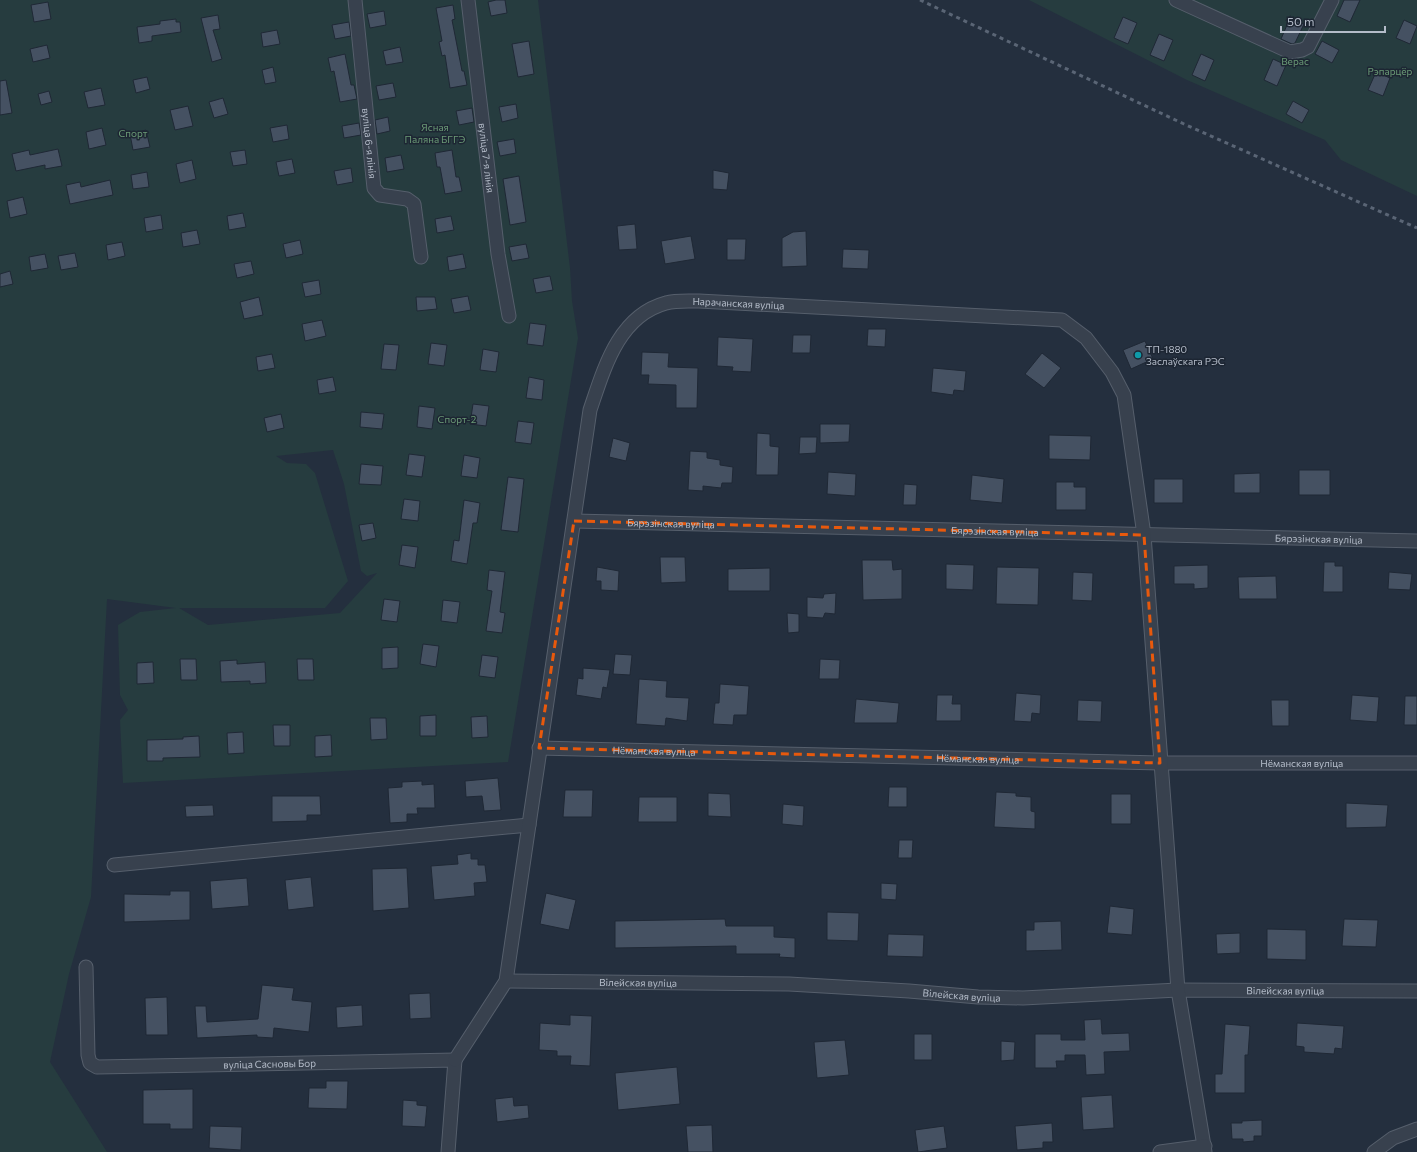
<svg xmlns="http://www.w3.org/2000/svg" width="1417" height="1152" font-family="Commissioner,sans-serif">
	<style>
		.green { fill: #263c3f; fill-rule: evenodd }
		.building { fill: #455162; stroke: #1f2835 }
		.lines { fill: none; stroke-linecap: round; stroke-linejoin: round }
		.minor-casing { stroke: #565f6c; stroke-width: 15 }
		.minor { stroke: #38414e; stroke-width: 13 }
		.rail { stroke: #5a6575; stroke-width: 3; stroke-dasharray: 4 4; stroke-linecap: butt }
		.marked { fill: none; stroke: #e8590c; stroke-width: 3; stroke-dasharray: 8 5; stroke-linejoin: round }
		.culture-dot { fill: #0f9aa8; stroke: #1d2633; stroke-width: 1.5 }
		.labels { text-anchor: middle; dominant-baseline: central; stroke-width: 3; stroke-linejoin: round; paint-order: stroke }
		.park-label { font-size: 10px; fill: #6b9a76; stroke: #1d2633 }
		.street-label { font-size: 10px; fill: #b4bcc9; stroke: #1d2633 }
		.poi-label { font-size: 10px; fill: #b4bcc9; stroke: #1d2633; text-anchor: start }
	</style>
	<rect width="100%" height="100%" fill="#242f3e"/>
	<path class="green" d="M0 0H538L570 268 572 301 578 338 508 762 123 783 120 720 128 710 120 695 118 625 140 612 176 608 107 599 91 897 69 974 50 1062 107 1152H0ZM333 450 344 484 361 571 367 576 377 573 340 613 208 625 179 608H325L348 581 315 473 306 464 287 463 276 456Z
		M1029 0H1417V196L1341 160 1325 140 1187 80Z"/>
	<path class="building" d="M496 0H505L507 13 491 16 488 2Z
		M1344 0H1360L1350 22 1337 16Z
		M48 2 51 19 34 22 31 5Z
		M453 5 455 19 452 20 462 71H464L467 85 450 88 445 55 442 56 439 42 442 41 436 8Z
		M384 11 386 25 370 28 367 14Z
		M218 15 220 29 213 30 222 59 212 62 201 18Z
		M1123 17 1137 23 1128 44 1114 38Z
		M1290 18 1304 24 1295 43 1292 44 1281 39Z
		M176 19V22H180L181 32 152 36V41L139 43 137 27 160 24V21Z
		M1404 20 1417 26 1410 44 1396 38Z
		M349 22 351 36 335 39 332 25Z
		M277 30 280 44 263 47 261 33Z
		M1159 34 1173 40 1164 61 1150 55Z
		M529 41 534 74 518 77 512 44Z
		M1322 41 1339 50 1332 63 1315 54Z
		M47 45 50 58 33 62 30 49Z
		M400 47 403 62 386 65 383 51Z
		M345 54 351 85H354L357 99 340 102 334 71 331 72 328 58Z
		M1201 54 1214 60 1205 81 1192 75Z
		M1273 59 1286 65 1277 86 1264 80Z
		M273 67 276 82 265 84 262 70Z
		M1376 72 1390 78 1383 96 1368 90Z
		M147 77 150 89 136 93 133 80Z
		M6 80 12 113 0 115V81Z
		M393 83 396 97 379 100 376 86Z
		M101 88 105 105 88 108 84 92Z
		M49 91 52 102 41 105 38 94Z
		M223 98 228 114 214 118 209 102Z
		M1293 101 1309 110 1302 123 1286 114Z
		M516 104 518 118 502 122 499 107Z
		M188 106 193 126 175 130 170 110Z
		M472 108 474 122 459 125 456 111Z
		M388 117 390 131 377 134 375 120Z
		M359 123 361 135 344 138 342 126Z
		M287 125 289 139 273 142 270 128Z
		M102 128 106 145 89 149 86 132Z
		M146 130 150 147 133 150 130 134Z
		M514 139 516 153 500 156 497 142Z
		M58 149 62 166 45 169V165L16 171 12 154 29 150 30 155Z
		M245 150 247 164 233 166 230 152Z
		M452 150 456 177H459L462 191 445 194 440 167H437L435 153Z
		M401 155 404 169 387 172 385 158Z
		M292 159 295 173 279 176 276 162Z
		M192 160 196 179 180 183 176 164Z
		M351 168 353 182 337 185 334 171Z
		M713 170 729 173 727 190 713 189Z
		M147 172 149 187 133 189 131 175Z
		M519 176 526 222 510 225 503 179Z
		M110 180 113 195 70 204 66 185 80 182 81 187Z
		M23 197 27 214 10 218 7 201Z
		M243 213 246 227 229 230 227 216Z
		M161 215 163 229 146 232 144 218Z
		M451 216 454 230 437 233 435 219Z
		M635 224 637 249 619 250 617 226Z
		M197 230 200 244 183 247 181 233Z
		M806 231 807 266 782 267V238L793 232Z
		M691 236 695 259 665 264 661 241Z
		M727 239H746L745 260H727Z
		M300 240 303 254 286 258 283 244Z
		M122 242 125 256 108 260 106 245Z
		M526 244 529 258 512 261 509 247Z
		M843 249 869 250 868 269 842 268Z
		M75 253 78 267 61 270 58 256Z
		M45 254 48 268 31 271 29 257Z
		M463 254 466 268 449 271 447 257Z
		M251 261 254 274 237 278 234 264Z
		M10 271 13 284 0 287V274Z
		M550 276 553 290 536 293 533 279Z
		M319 280 321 294 305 297 302 283Z
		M468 296 471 310 454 313 451 299Z
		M259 297 263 315 244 319 240 302Z
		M416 297H435L437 309 417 311Z
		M322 320 326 336 305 341 302 324Z
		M530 323 546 325 543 346 527 344Z
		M868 329H886L885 347 867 346Z
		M793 335H811L810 353H792Z
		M718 337 753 339 751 372 732 371 733 367 717 366Z
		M1145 341 1153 359 1131 369 1123 350Z
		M431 343 447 345 444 366 428 364Z
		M384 344 399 345 396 370 381 369Z
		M483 349 499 352 496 372 480 370Z
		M642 352 669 353 668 367 698 368 697 408H676V385L648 384 649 375H641Z
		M1042 353 1061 368 1044 388 1025 374Z
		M272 354 275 368 258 371 256 357Z
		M933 368 966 371 964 391 954 390 953 395 931 392Z
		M333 377 336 391 319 394 317 380Z
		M529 377 544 380 542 400 526 398Z
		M473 404 489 406 486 426 470 424Z
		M419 406 435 408 432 429 417 427Z
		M361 412 384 414 382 429 360 427Z
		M281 414 284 428 267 432 264 418Z
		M518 421 534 423 531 444 515 442Z
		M820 424H850L849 442 820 443Z
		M757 433 770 434V446L779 447 778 475H756Z
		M1049 435 1091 436 1090 460 1049 459Z
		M800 437H817L816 453 799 454Z
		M613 438 630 443 626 461 609 457Z
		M690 451 707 452V458L720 460V465L733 467 732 483H722L721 488 703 486V491L688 490Z
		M409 454 425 456 422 477 406 475Z
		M464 455 480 458 477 478 461 476Z
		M361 464 383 466 381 485 359 484Z
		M1299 470H1330V495H1299Z
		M828 472 856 474 855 496 827 494Z
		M1260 473V493H1234V474Z
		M972 475 1004 479 1002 503 970 500Z
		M508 477 524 479 518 532 501 530Z
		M1154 479H1183V503H1154Z
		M1056 482H1074V487H1086V510H1056Z
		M904 484 917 485 916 505H903Z
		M404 499 420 501 418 521 401 519Z
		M464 500 480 503 477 523H473L467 564 451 561 454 540 459 541Z
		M373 523 376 538 362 541 359 525Z
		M402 545 418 547 415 568 399 565Z
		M660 557H685L686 582 661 583Z
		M862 560H892L893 570 902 569V599L863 600Z
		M1324 562H1335V566H1343V592H1323Z
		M946 564 974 565 973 590 946 589Z
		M1208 565V588L1194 589V584H1174V566Z
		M597 567 619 571 618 591 601 590V581H596Z
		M997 567 1039 568 1038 605 996 604Z
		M770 568V591H728V569Z
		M489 570 505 572 500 612 505 613 502 633 486 631 492 591 487 590Z
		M1073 572 1093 573 1092 601 1072 600Z
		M1389 572 1412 574 1410 590 1388 589Z
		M1276 576 1277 599H1239L1238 577Z
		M836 593 835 614 825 613 823 618 807 617V597L823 598 824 594Z
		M384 599 400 601 397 622 381 620Z
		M443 600 460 602 457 623 441 621Z
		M787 613 799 614V632L788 633Z
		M423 644 439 646 436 667 420 664Z
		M398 647V668L382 669V648Z
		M615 654 632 655 630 675 613 674Z
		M482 655 498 657 495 678 479 676Z
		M180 659H196L197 680H181Z
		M297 659H313L314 680H298Z
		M820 659 840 660 839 679H819Z
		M237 660V664L265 662 266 683 250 684V681L221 682 220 661Z
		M153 662 154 683 137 684V663Z
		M583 668 610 670 607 688 603 687 601 699 576 695 578 678 583 679Z
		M639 679 667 681 666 697 689 698 687 721 666 718 665 726 636 724Z
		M720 684 749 686 747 715H734L733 725 713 724 715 703H719Z
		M1016 693 1041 695 1040 714 1032 713 1031 722 1014 721Z
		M937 695H953L952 704H961V721H936Z
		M1352 695 1379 697 1377 722 1350 720Z
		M1405 696H1417V725H1404Z
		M856 699 899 703 897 723H854Z
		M1078 700 1102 701 1101 722 1077 721Z
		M1271 700H1289V726H1272Z
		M436 715V736H420V716Z
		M487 716 488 737 472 738 471 717Z
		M370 718H386L387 739 371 740Z
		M273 725H290V746H274Z
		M243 732 244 753 228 754 227 733Z
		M331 735 332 756 315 757V736Z
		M199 736 200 757 163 758V761H147V740L183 739V737Z
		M498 778 501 810 484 811 482 796 466 797 465 781Z
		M422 781V785L434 784 435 808H417L418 814H407V822L390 823 388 788 402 787V782Z
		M889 787H907V807H888Z
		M565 790H593L592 817H563Z
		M996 792 1016 793V796L1031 797V811L1035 812V829L994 827Z
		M708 793 730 794 731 817 708 816Z
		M1111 794H1131V824H1111Z
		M272 796H320L321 815H307V821L272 822Z
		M639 797H677V822H638Z
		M1346 803 1388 805 1386 827 1346 828Z
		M783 804 804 806 803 826 782 824Z
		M213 805 214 816 186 817 185 806Z
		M899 840H913L912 858H898Z
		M471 853V859H478V865H485L487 882 474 883 475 896 434 900 431 866 458 864 457 855Z
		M407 868 409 908 373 911 372 869Z
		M311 877 314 907 288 910 285 880Z
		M247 878 249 906 212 909 210 881Z
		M881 883 897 884 896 900 881 899Z
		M170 891H190V920L124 922V894L170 895Z
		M546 893 576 900 569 930 540 924Z
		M1110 906 1134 909 1132 935 1107 933Z
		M827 912 859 913 858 941 827 940Z
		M725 919 726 926H774V937L795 938V958L779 957 780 954H736V946L615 948V921Z
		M1344 919 1378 920 1376 947 1342 946Z
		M1061 921 1062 950 1026 951V930H1034V922Z
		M1267 929 1306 930V960L1267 959Z
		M1240 933V953L1217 954 1216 934Z
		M888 934 924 935 923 957 887 956Z
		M262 985 294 988 292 1000 312 1002 309 1032 274 1028 273 1038 257 1037V1035L197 1038 195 1006H206L207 1022 258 1019Z
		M430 993 431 1018 410 1019 409 994Z
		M167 997 168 1035H146L145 998Z
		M362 1005 363 1026 337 1028 336 1007Z
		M570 1015 592 1016 590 1066 570 1065 571 1056H557V1051L539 1050 540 1023 570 1025Z
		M1101 1019 1102 1034 1129 1033 1130 1051 1104 1052 1105 1074 1086 1075 1085 1055H1065V1061H1056L1057 1068H1035V1034H1061V1040H1085L1084 1020Z
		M1297 1023 1344 1026 1342 1049 1335 1048 1334 1054 1304 1052V1047L1296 1046Z
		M1225 1024 1250 1026 1248 1055H1245V1093H1215V1074H1222Z
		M914 1034H932V1060H914Z
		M845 1040 849 1075 817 1078 814 1042Z
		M1001 1041 1015 1042 1014 1060 1001 1061Z
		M677 1067 680 1104 618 1110 615 1073Z
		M326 1081H348L347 1109 308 1108 309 1088H326Z
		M193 1089V1129H170V1124H143V1090Z
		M1112 1095 1114 1128 1083 1130 1081 1097Z
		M513 1097 514 1106 528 1105 529 1118 497 1122 495 1099Z
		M403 1100 417 1101V1105L427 1106 425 1127 402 1126Z
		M1262 1120V1136H1254V1141L1243 1142V1139H1232L1231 1123H1242V1121Z
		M1052 1123 1053 1142H1043V1148L1017 1150 1015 1126Z
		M712 1125 713 1152H688L686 1126Z
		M210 1126 242 1127 241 1150 209 1148Z
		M944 1126 947 1148 918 1152 915 1130Z"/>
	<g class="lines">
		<defs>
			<g id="minor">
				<path id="s1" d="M355 0 374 188 380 195 407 199 414 204 421 257"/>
				<path id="s2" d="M468 0 498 254 509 316"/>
				<path d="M1176 0 1290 52 1302 50 1308 47 1332 0"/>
				<path id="s3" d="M574 521 1417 541"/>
				<path id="s4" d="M539 748 1160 763H1417"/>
				<path d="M114 865 529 825"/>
				<path id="s5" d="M86 967 88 1055 90 1063 97 1067 455 1060 448 1152"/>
				<path id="s6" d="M506 981 789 984 909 991 978 997 1023 998 1178 990 1417 991"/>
				<path id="s7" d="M455 1060 506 981 590 410C604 369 618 316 666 303 676 300 689 301 699 301L1062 320 1086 338 1112 372 1124 395 1144 535 1178 990 1205 1152"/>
				<path d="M1160 1152 1205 1146"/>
				<path d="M1374 1152 1393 1138 1417 1129"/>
			</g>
		</defs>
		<use href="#minor" class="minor-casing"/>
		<use href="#minor" class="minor"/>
		<path class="rail" d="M920 0 1184 124 1417 228"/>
	</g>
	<path class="marked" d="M574 521 1144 535 1160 763 539 748Z"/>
	<circle class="culture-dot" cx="1138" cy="355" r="4"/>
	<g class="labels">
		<g class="park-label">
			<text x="1295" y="61">Верас</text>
			<text x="1390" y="71">Рэпарцёр</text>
			<text x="435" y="127">Ясная<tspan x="435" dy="12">Паляна БГГЭ</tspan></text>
			<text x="133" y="133">Спорт</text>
			<text x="457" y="419">Спорт-2</text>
		</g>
		<g class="street-label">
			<text stroke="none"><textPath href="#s1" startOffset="144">вуліца 6-я лінія</textPath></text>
			<text stroke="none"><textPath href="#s2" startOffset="159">вуліца 7-я лінія</textPath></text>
			<text stroke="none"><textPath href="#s7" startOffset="881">Нарачанская вуліца</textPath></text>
			<text stroke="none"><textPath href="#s3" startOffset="97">Бярэзінская вуліца</textPath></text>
			<text stroke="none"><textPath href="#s3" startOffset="421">Бярэзінская вуліца</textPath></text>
			<text stroke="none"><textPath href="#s3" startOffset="745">Бярэзінская вуліца</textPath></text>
			<text stroke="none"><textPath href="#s4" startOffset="115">Нёманская вуліца</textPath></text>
			<text stroke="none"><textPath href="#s4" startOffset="439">Нёманская вуліца</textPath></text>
			<text stroke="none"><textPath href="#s4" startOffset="763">Нёманская вуліца</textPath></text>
			<text stroke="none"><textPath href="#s6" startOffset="132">Вілейская вуліца</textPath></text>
			<text stroke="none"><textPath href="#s6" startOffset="780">Вілейская вуліца</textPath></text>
			<text stroke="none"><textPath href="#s6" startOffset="456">Вілейская вуліца</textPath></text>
			<text stroke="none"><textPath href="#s5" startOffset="277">вуліца Сасновы Бор</textPath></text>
		</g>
		<g class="poi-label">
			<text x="1146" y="349">ТП-1880<tspan x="1146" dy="12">Заслаўскага РЭС</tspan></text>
		</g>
	</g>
	<path d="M1281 26v6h104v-6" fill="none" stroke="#b4bcc9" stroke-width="2"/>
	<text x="1287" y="26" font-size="12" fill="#b4bcc9" stroke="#1d2633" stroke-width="3" paint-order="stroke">50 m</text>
</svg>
